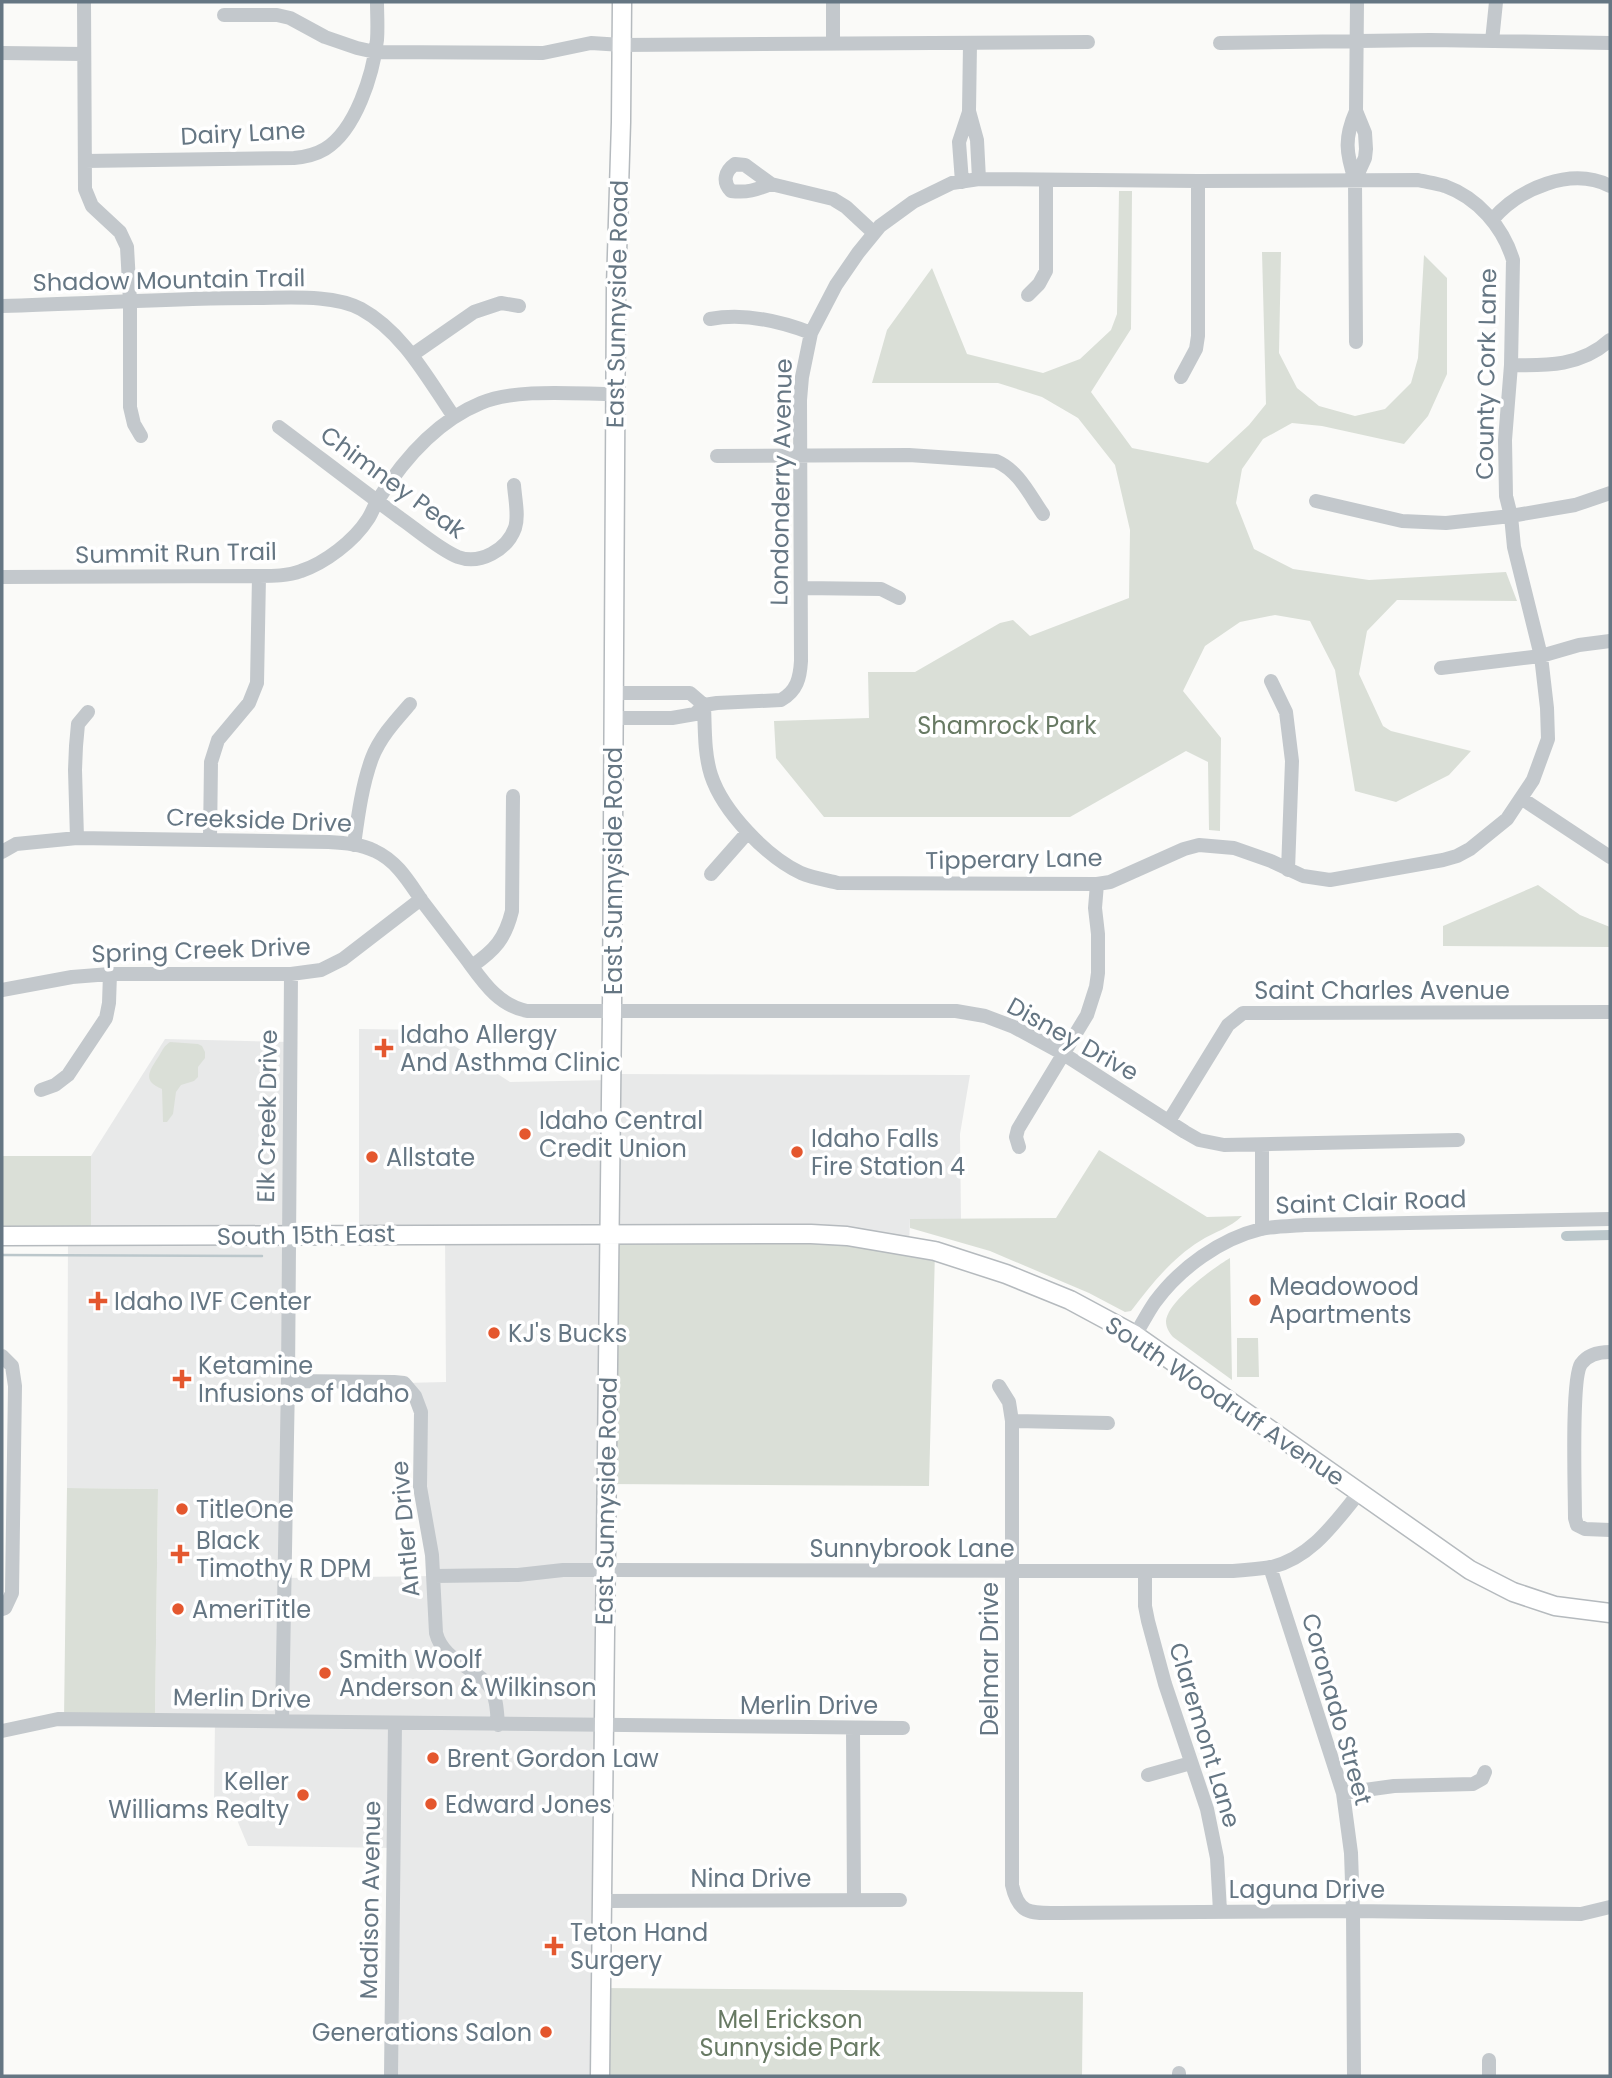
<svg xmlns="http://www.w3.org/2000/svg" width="1612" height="2078" font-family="Poppins,sans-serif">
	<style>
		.built { fill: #e8e9e9 }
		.green { fill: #dadfd7 }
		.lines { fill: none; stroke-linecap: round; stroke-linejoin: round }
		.stream { stroke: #bbc7cb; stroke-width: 2.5 }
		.canal { stroke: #bbc7cb; stroke-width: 10 }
		.major-casing { stroke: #b5babe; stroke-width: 21 }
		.minor { stroke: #c3c8cc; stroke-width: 14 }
		.major { stroke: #fff; stroke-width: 18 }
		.poi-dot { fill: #e4572e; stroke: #fff; stroke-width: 2.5 }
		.labels { text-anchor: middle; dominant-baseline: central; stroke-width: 7; stroke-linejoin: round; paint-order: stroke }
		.street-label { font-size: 24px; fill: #657683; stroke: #fff }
		.park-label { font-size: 24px; fill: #687a64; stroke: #fff }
		.poi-label { font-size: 24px; fill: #657683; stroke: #fff; text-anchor: start }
	</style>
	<rect width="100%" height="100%" fill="#fafaf8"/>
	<path class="built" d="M359 1029 430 1030 510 1082 611 1080V1074L970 1075 960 1134 961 1219H910L909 1247 609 1234 600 2076H391L394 1848 248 1846 229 1801H214L215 1720 155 1719 158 1489 67 1488 68 1235H91V1156L165 1039 290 1042 283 1578 433 1576 421 1412 404 1383 446 1382 445 1234 359 1235Z"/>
	<path class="green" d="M1119 191H1132L1131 329 1091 392 1132 448 1208 463 1249 425 1266 404 1262 252H1281L1279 353 1297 388 1319 406 1355 416 1385 409 1411 383 1418 358 1424 255 1447 278V374L1428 416 1404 444 1322 426 1292 423 1263 439 1242 469 1236 503 1254 549 1293 569 1369 580 1506 572 1517 601 1397 600 1367 631 1359 674 1383 726 1391 731 1471 751 1449 775 1396 802 1355 791 1335 670 1310 621 1275 615 1240 622 1205 646 1183 691 1221 738 1220 831 1209 830 1208 762 1186 751 1070 817H824L776 758 774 721 869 718 868 672H915L1000 623 1013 620 1030 636 1129 598 1130 530 1115 465 1078 418 1042 397 998 383H872L887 330 932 268 967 354 1043 373 1080 359 1111 330 1117 314Z
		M1538 885 1580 915 1610 927V947L1443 946V926Z
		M170 1042 198 1044 202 1046 205 1052V1058L198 1067V1077L194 1081 181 1085 176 1092 173 1114 167 1122H163L162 1089C141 1081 150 1070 159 1056 163 1049 164 1046 170 1042Z
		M1099 1150 1207 1217 1242 1216C1230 1228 1214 1232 1200 1241 1171 1259 1151 1285 1131 1311L1125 1312 1089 1293 990 1251 910 1228V1219L1056 1218Z
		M2 1156H91V1235H2Z
		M609 1234 837 1235 935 1251 929 1486 606 1484Z
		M1230 1258 1232 1380 1173 1337C1169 1332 1166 1328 1166 1321 1168 1301 1213 1268 1230 1258Z
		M1237 1338H1258L1259 1377H1237Z
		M67 1488 158 1489 155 1719H64Z
		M601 1988 1083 1992 1082 2076H600Z"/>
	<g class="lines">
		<path class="stream" d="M2 1255 262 1256"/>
		<path class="canal" d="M1566 1236 1610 1235"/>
		<defs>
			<path id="major" d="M2 1236 811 1234 847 1236 935 1251 1006 1274 1070 1300 1135 1335 1470 1570 1513 1592 1555 1606 1610 1613
				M600 2076 612 1011 616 287 621 122 622 2"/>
		</defs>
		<use href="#major" class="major-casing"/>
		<path class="minor" d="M84 2 85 189 92 206 120 232 127 247 130 301V407L134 424 141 436
			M224 15H277L290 18 325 37 357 48 375 52 543 53 591 43 622 45 1088 42
			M1492 41 1496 2
			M1220 43 1430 40 1610 43
			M833 44V2
			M970 44 969 111 977 140 979 179
			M2 53 84 54
			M85 161 294 158C305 157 315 155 325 149 356 130 373 74 377 40 378 27 377 14 377 2
			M735 164 745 165 771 184C756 190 747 193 731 191 722 182 725 171 735 164Z
			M1355 180C1346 153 1344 138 1356 111
			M962 182 959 142 969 112
			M771 184 833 199 846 207 874 233
			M1493 219C1519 189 1571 166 1610 186
			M1028 295 1039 284 1046 271V180
			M2 306C87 304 171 298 256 298 288 298 333 294 361 309 403 332 428 379 454 417
			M710 319C743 313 780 321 811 333
			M1356 342 1355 180 1365 158 1366 149 1365 133 1356 111 1357 2
			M412 355 474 312 501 303 519 306
			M1511 365C1547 366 1582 366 1610 340
			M1181 377 1196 349 1198 336V181
			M279 427C319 457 359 488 400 518 416 529 440 550 458 557 480 565 507 550 515 528 519 516 515 499 514 485
			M717 456 909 455 996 461C1019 471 1029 494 1043 514
			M1316 501 1402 521 1446 523 1511 516 1575 505 1610 493
			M2 577 259 576C273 576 288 576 301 571 325 563 354 541 368 519 372 513 374 506 378 500 403 460 437 421 481 403 516 388 577 394 615 394
			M802 588 881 589 899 598
			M1441 668 1541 656 1579 645 1610 641
			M1271 681 1286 712 1292 761 1288 870
			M615 693H690L704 705
			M614 718H672L695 714 704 705 717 703 781 700C797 691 800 678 801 661L800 400 802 377 811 333 836 285 858 253 880 226 913 202 952 183 979 179 1198 181 1418 180C1426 182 1436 183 1445 186 1478 198 1503 227 1513 260L1511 365 1505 440 1506 496 1511 516 1514 547 1541 656 1547 708 1548 739 1533 780 1507 819 1470 849 1457 856 1443 860 1330 880 1303 876 1271 861 1234 848 1199 845 1184 849 1110 882 1097 884 838 883C826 880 813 878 801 873 767 857 723 812 711 775 704 753 705 728 704 705
			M1521 798 1610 857
			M77 838 75 770 76 746 78 724 88 712
			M210 839 211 762 218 740 249 703 257 683 259 576
			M354 845C358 816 362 785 372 758 380 737 396 720 410 704
			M2 852 16 844 77 838 328 842C344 843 361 844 375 851 397 861 409 882 422 901 435 918 448 935 461 952 480 976 494 1004 527 1011H956L985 1016 1014 1027 1062 1053 1185 1132 1199 1140 1224 1145 1458 1140
			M711 874 748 832
			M472 966C495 950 505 939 512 911L513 796
			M2 990 72 977 110 974H291L321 970 343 959 421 899
			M41 1090 55 1085 68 1075 106 1018 109 1003 110 974
			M1169 1121 1228 1025 1243 1013 1610 1012
			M1262 1145V1229
			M1019 1147 1016 1137 1018 1129 1087 1015 1096 987 1098 973V934L1095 908 1097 884
			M1135 1335C1142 1324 1148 1312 1155 1302 1180 1268 1220 1239 1261 1229 1275 1226 1290 1226 1304 1225L1610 1219
			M1610 1352C1599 1352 1588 1354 1581 1364 1571 1379 1575 1493 1575 1518L1577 1525 1585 1529 1610 1530
			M2 1356 12 1366 15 1386 12 1593 5 1608 2 1609
			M288 1381 394 1382 404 1383 415 1396 421 1412 420 1487 432 1555 436 1633C443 1661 474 1666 490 1687 497 1698 497 1713 498 1725
			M999 1386 1009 1402 1012 1421V1885C1019 1916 1032 1913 1060 1913L1353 1911 1581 1914 1610 1907
			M1012 1421 1108 1423
			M1270 1567 1343 1793 1351 1853 1353 1911 1354 2076
			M1145 1573V1606L1148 1621 1165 1684 1207 1809 1217 1858 1220 1911
			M434 1576 518 1575 563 1570H605L1233 1571C1246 1570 1259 1569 1272 1567 1312 1557 1335 1522 1359 1493
			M282 1721 288 1381 291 974
			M853 1728 854 1900
			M2 1731 58 1719 903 1728
			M1148 1775 1191 1763
			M1343 1793 1394 1786 1473 1784 1482 1779 1485 1772
			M601 1901 900 1900
			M1489 2060V2076
			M391 2076 395 1723
			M1179 2076V2073"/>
		<use href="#major" class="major"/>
	</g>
	<g class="poi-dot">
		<path d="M380.5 1037.5h7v7h7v7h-7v7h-7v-7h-7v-7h7z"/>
		<circle cx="525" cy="1134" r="7"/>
		<circle cx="797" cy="1152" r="7"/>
		<circle cx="372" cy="1157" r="7"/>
		<circle cx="1255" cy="1300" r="7"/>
		<path d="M94.5 1290.5h7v7h7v7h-7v7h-7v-7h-7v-7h7z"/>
		<circle cx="494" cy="1333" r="7"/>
		<path d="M178.5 1368.5h7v7h7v7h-7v7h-7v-7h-7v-7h7z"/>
		<circle cx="182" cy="1509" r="7"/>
		<path d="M176.5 1543.5h7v7h7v7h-7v7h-7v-7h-7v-7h7z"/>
		<circle cx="178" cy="1609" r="7"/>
		<circle cx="325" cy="1673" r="7"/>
		<circle cx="433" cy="1758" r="7"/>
		<circle cx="303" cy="1795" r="7"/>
		<circle cx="431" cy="1804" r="7"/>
		<path d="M550.5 1935.5h7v7h7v7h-7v7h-7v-7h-7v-7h7z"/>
		<circle cx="546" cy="2032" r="7"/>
	</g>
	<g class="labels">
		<g class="street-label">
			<text transform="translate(243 133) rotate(-3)">Dairy Lane</text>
			<text transform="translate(169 280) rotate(-1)">Shadow Mountain Trail</text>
			<text transform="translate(617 304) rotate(-89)">East Sunnyside Road</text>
			<text transform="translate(1486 374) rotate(-89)">County Cork Lane</text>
			<text transform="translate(393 482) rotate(36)">Chimney Peak</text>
			<text transform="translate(781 482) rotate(-89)">Londonderry Avenue</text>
			<text transform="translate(176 553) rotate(-1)">Summit Run Trail</text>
			<text transform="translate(259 820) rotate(2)">Creekside Drive</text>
			<text transform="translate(1014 859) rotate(-1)">Tipperary Lane</text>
			<text transform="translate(613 871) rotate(-90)">East Sunnyside Road</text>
			<text transform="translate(201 950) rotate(-2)">Spring Creek Drive</text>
			<text x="1382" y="990">Saint Charles Avenue</text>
			<text transform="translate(1073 1039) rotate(29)">Disney Drive</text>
			<text transform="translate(267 1116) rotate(-89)">Elk Creek Drive</text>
			<text transform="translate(1371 1202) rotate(-2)">Saint Clair Road</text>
			<text transform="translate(306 1235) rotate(-1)">South 15th East</text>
			<text transform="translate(1225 1401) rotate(34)">South Woodruff Avenue</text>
			<text transform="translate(606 1501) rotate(-89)">East Sunnyside Road</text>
			<text transform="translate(405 1529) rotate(-95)">Antler Drive</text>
			<text x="912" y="1548">Sunnybrook Lane</text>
			<text transform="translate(989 1659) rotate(-90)">Delmar Drive</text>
			<text transform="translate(242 1698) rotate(1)">Merlin Drive</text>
			<text x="809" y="1705">Merlin Drive</text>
			<text transform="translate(1337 1709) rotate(74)">Coronado Street</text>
			<text transform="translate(1205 1735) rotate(73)">Claremont Lane</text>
			<text x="751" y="1878">Nina Drive</text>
			<text x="1307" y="1889">Laguna Drive</text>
			<text transform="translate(370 1900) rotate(-89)">Madison Avenue</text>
		</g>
		<g class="park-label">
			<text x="1007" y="725">Shamrock Park</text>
			<text x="790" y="2019">Mel Erickson<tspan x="790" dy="28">Sunnyside Park</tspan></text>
		</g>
		<g class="poi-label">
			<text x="400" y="1034">Idaho Allergy<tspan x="400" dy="28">And Asthma Clinic</tspan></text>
			<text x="539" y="1120">Idaho Central<tspan x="539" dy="28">Credit Union</tspan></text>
			<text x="811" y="1138">Idaho Falls<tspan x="811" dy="28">Fire Station 4</tspan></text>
			<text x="386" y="1157">Allstate</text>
			<text x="1269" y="1286">Meadowood<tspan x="1269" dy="28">Apartments</tspan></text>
			<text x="114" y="1301">Idaho IVF Center</text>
			<text x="508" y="1333">KJ's Bucks</text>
			<text x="198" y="1365">Ketamine<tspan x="198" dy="28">Infusions of Idaho</tspan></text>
			<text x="196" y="1509">TitleOne</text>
			<text x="196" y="1540">Black<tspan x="196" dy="28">Timothy R DPM</tspan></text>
			<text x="192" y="1609">AmeriTitle</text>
			<text x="339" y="1659">Smith Woolf<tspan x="339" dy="28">Anderson &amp; Wilkinson</tspan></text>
			<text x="447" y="1758">Brent Gordon Law</text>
			<text x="289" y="1781" text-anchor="end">Keller<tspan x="289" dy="28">Williams Realty</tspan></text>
			<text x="445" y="1804">Edward Jones</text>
			<text x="570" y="1932">Teton Hand<tspan x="570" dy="28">Surgery</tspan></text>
			<text x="532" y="2032" text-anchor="end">Generations Salon</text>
		</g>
	</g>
	<rect width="1612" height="2078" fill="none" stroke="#657683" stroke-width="7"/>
</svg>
